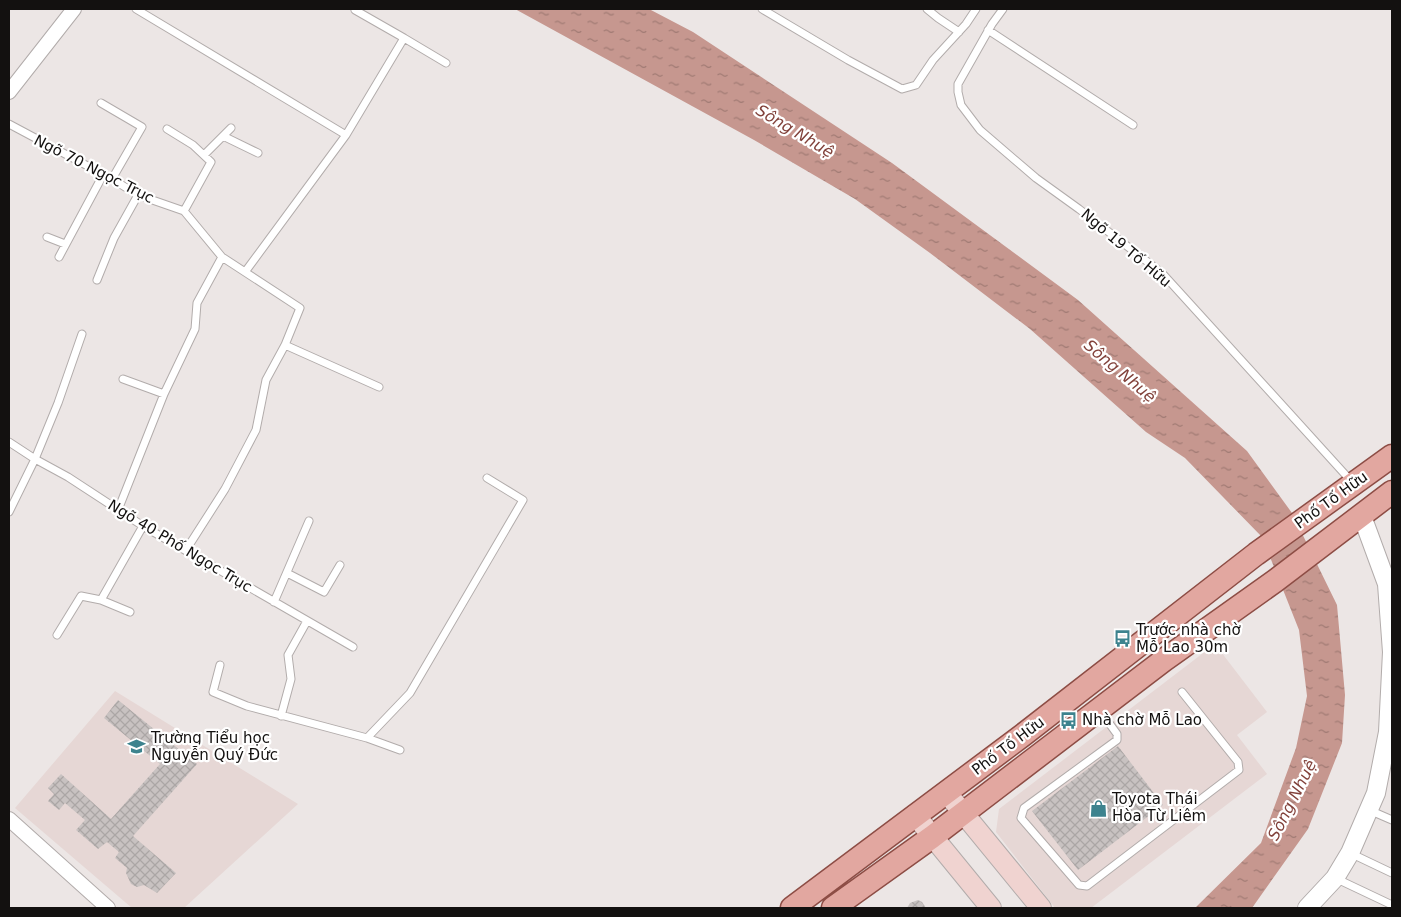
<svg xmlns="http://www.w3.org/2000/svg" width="1401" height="917" font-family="'DejaVu Sans',sans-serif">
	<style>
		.built { fill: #e6d7d5 }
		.water { fill: url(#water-ripples) }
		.building { fill: url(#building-cross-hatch) }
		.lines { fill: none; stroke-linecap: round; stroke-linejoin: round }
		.service-casing { stroke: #b2acab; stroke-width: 9 }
		.minor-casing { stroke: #b2acab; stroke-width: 16 }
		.tertiary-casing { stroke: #b2acab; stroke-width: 20 }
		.secondary-casing { stroke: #b2acab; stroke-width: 22 }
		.primary-casing { stroke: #8d4d45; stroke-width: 25 }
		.service { stroke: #fff; stroke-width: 7 }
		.minor { stroke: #fff; stroke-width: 14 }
		.tertiary { stroke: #fff; stroke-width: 18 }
		.secondary { stroke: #f0d3d0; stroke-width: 20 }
		.primary { stroke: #e2a7a0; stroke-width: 22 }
		.labels { text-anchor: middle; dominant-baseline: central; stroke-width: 4.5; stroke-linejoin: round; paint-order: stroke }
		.street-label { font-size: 15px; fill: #131110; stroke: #fff }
		.poi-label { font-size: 15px; fill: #131110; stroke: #fff; text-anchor: start }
		.water-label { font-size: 16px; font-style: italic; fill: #82423b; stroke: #fff }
	</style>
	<defs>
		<pattern id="water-ripples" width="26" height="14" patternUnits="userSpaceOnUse" patternTransform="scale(1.25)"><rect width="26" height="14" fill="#c6978f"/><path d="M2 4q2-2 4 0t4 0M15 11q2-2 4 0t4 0" fill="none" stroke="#a07a73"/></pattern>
		<pattern id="building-cross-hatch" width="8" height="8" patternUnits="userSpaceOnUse" patternTransform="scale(1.25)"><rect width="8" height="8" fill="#c8c2c1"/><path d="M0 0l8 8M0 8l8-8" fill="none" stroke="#aba6a5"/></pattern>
	</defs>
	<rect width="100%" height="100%" fill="#ece6e5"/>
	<path class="built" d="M1215 644 1267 712 1237 735 1267 774 1091 908H1055L996 832 999 809Z
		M115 691 298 804 184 908H132L15 808Z"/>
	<path class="water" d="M515 9H649L693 32 892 163 1078 300 1247 451 1292 513 1337 605 1345 695 1342 743 1308 829 1252 908H1195L1261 843 1296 748 1307 696 1299 630 1262 537 1185 458 1146 432 1030 329 930 253 855 199 754 140Z"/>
	<path class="building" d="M118 700 197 764 133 836 176 873 157 893 144 885 137 887 131 884 126 873 127 868 115 858 119 852 107 842 98 849 76 830 85 820 65 803 59 810 48 801 54 794 48 788 61 774 111 819 160 764 104 718Z
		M1118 746 1163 805 1078 870 1032 811Z
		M918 900 922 902 926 908H907L910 903Z"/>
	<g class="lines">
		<defs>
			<path id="service" d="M136 9 346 135
				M762 9 848 60 902 89 916 85 933 60 966 24 976 9
				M927 9 938 18 959 32
				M1003 9 992 24 958 84V92L961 105 980 130 1036 178 1079 209 1162 273 1352 482
				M355 10 404 38
				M988 30 1133 125
				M101 103 142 127 112 179
				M9 124 112 179 138 195 184 211 222 257 300 308 285 345 266 380 256 430 225 489 186 550
				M167 129 193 145 211 162 184 211
				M223 136 231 128
				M204 155 223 136 258 153
				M47 237 65 244
				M59 257 103 175
				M245 272 346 135 404 38 446 63
				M97 280 114 238 138 195
				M285 345 379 387
				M123 379 164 394
				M9 442 35 459 68 477 143 526 353 647
				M118 510 164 394 195 329 197 303 222 257
				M9 512 35 459 58 403 82 334
				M287 573 324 592 340 565
				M101 600 130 612
				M274 602 309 521
				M57 635 81 596 101 600 143 526
				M220 665 213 692 247 706 367 738 410 693 523 500 487 478
				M1101 712 1117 734V740L1024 808 1021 818 1079 885 1087 886 1239 770 1238 762 1182 692
				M281 716 291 679 288 655 307 621
				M367 738 400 750
				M1369 810 1392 820
				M1350 853 1392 873
				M1335 878 1392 905"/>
			<path id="minor" d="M9 92 74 9
				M9 819 108 908"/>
			<path id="tertiary" d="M1307 908 1335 878 1350 853 1376 793 1388 732 1392 652 1387 584 1362 516"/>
			<path id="secondary" d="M946 792 1041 908
				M915 815 991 908"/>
			<path id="primary" d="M792 908 1023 735 1256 554 1392 456
				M833 908 932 837 1164 660 1275 581 1392 492"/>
		</defs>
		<use href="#service" class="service-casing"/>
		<use href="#minor" class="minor-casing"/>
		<use href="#tertiary" class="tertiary-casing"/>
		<use href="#secondary" class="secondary-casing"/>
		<use href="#primary" class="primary-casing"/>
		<use href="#service" class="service"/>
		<use href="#minor" class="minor"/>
		<use href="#tertiary" class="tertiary"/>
		<use href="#secondary" class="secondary"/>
		<use href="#primary" class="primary"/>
	</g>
	<defs>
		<symbol id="bus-bare" viewBox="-9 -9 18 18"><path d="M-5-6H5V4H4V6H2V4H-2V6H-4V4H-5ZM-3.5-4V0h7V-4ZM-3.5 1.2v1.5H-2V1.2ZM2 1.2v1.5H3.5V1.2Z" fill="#3d838e" stroke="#fff" stroke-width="2.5" paint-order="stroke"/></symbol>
		<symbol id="school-bare" viewBox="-9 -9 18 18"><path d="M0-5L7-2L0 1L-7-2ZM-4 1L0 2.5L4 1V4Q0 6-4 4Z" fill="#3d838e" stroke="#fff" stroke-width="2.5" paint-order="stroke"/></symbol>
		<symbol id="shop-bare" viewBox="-9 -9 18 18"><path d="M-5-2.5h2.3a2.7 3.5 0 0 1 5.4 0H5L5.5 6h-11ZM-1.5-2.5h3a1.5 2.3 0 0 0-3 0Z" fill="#3d838e" stroke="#fff" stroke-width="2.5" paint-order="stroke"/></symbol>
	</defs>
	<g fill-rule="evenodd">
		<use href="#bus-bare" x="1110" y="626" width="25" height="25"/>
		<use href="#bus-bare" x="1056" y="708" width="25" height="25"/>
		<use href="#school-bare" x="124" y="734" width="25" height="25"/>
		<use href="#shop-bare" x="1086" y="796" width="25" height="25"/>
	</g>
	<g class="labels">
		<g class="street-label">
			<text transform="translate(94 169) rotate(27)">Ngõ 70 Ngọc Trục</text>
			<text transform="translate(1126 248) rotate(40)">Ngõ 19 Tố Hữu</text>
			<text transform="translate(1331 500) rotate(-36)">Phố Tố Hữu</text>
			<text transform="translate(180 546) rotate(31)">Ngõ 40 Phố Ngọc Trục</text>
			<text transform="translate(1008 746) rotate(-37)">Phố Tố Hữu</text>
		</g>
		<g class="poi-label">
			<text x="1136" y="630">Trước nhà chờ<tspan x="1136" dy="17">Mỗ Lao 30m</tspan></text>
			<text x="1082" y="720">Nhà chờ Mỗ Lao</text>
			<text x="151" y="738">Trường Tiểu học<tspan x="151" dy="17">Nguyễn Quý Đức</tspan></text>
			<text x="1112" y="799">Toyota Thái<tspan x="1112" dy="17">Hòa Từ Liêm</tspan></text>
		</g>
		<g class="water-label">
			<text transform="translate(795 131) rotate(31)">Sông Nhuệ</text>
			<text transform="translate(1120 371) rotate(40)">Sông Nhuệ</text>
			<text transform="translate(1292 800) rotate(-63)">Sông Nhuệ</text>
		</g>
	</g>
	<rect width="1401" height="917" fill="none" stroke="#131110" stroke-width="20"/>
</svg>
